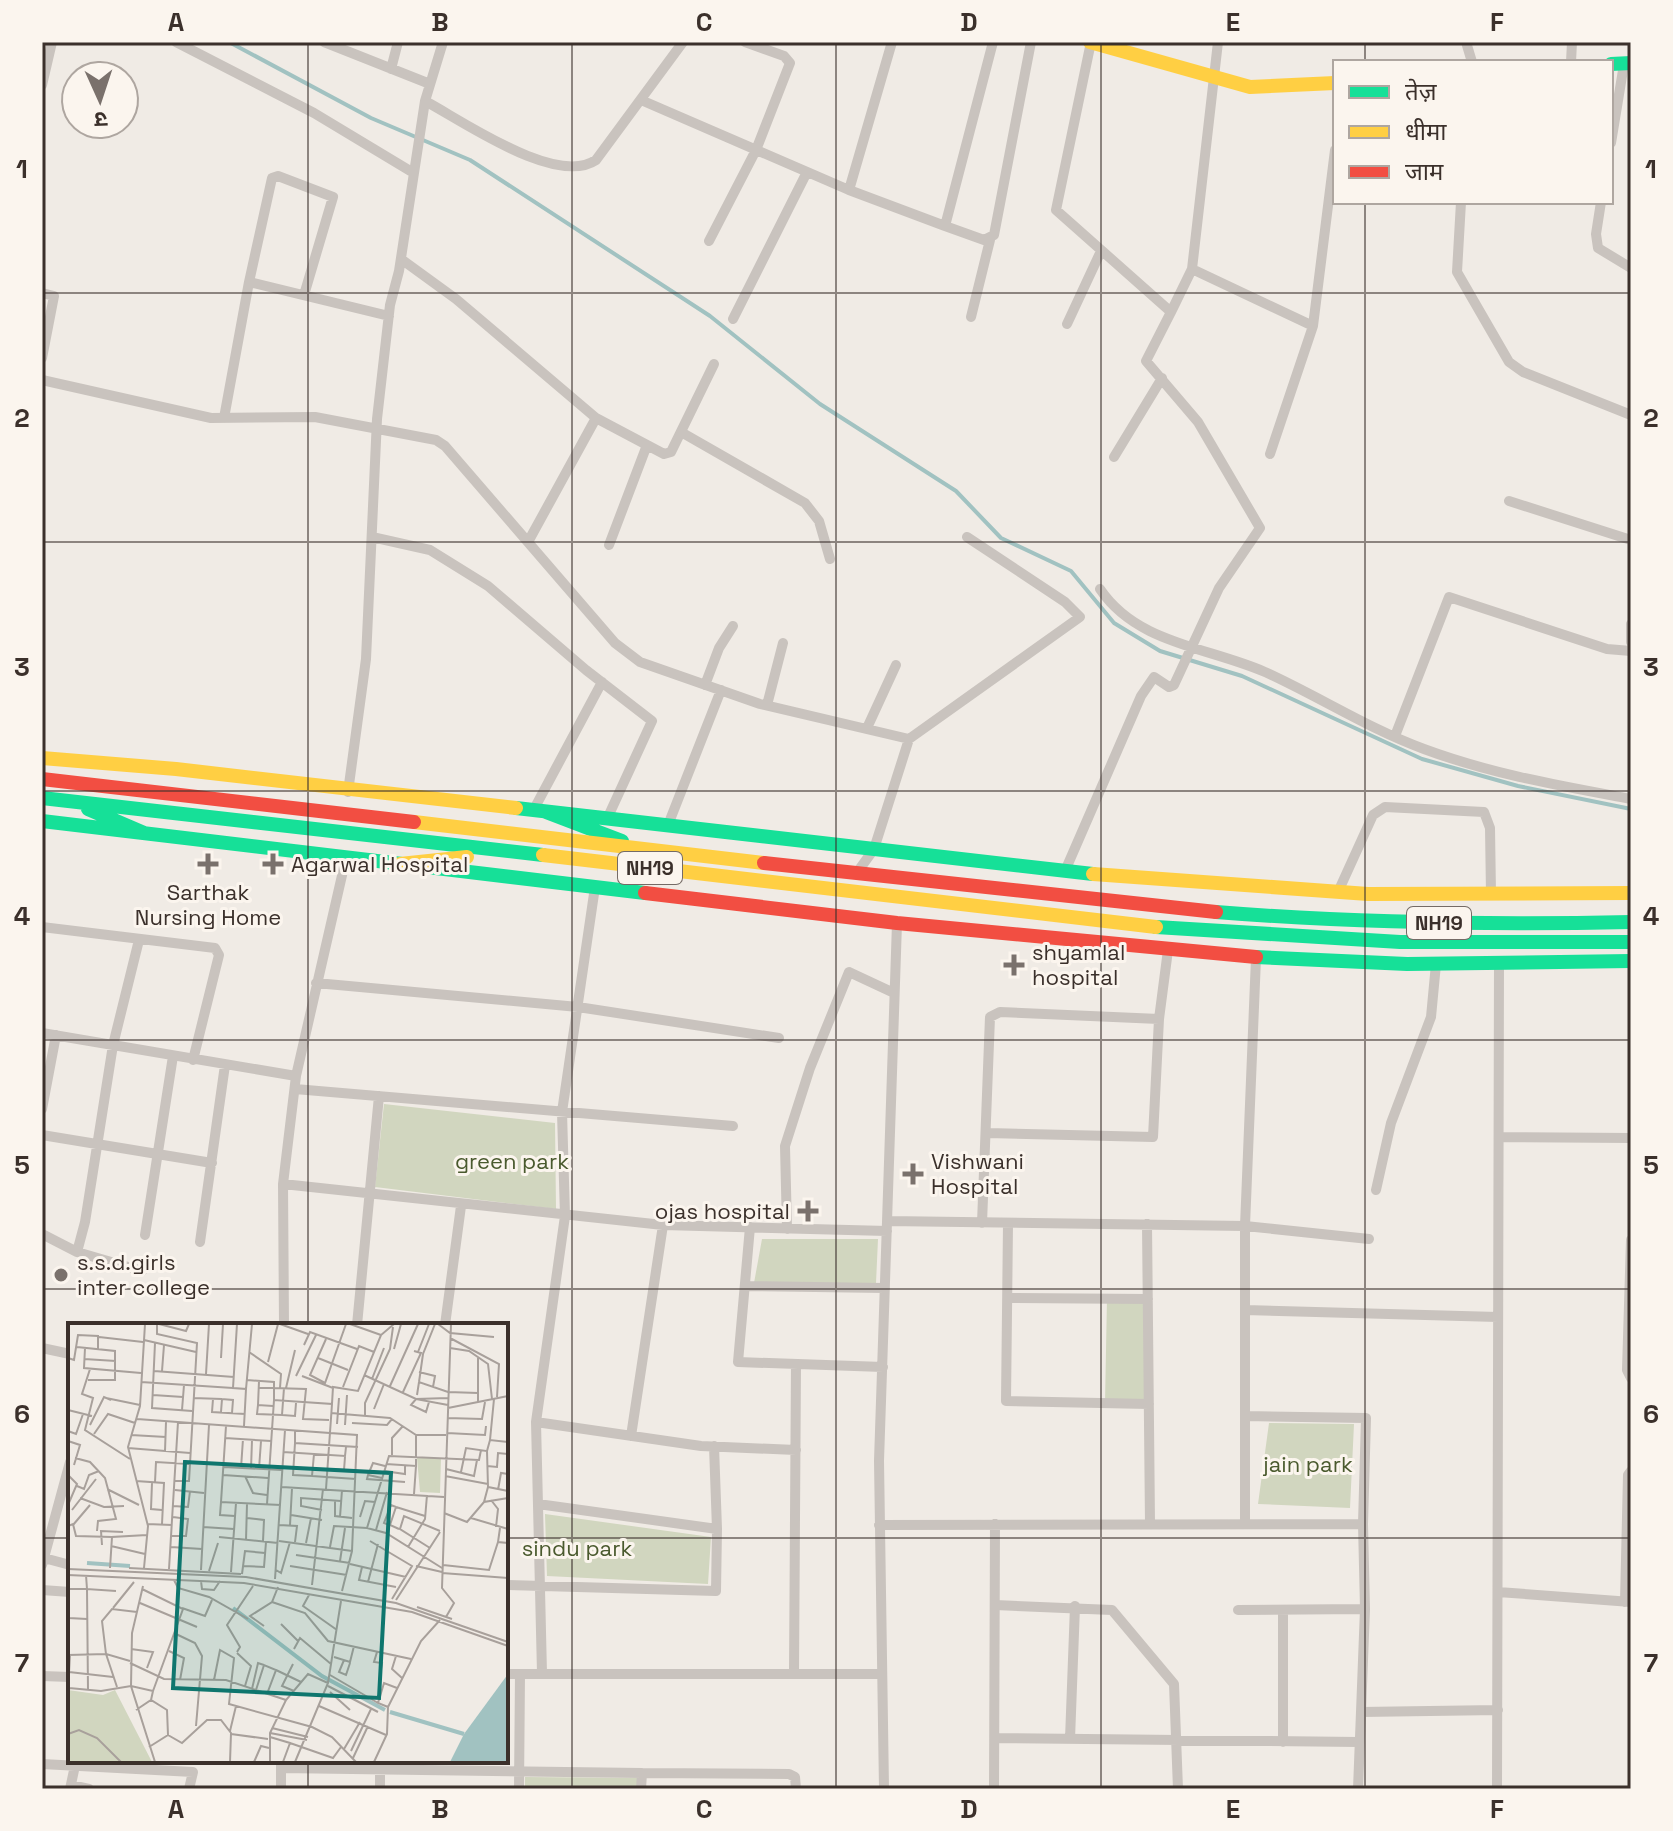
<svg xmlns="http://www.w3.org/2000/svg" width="1673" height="1831" font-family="'Space Grotesk','Noto Sans Devanagari',sans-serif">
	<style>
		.green { fill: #d1d6bf }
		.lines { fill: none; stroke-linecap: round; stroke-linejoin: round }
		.stream { stroke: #a1c2c1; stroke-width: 4 }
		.street { stroke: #c9c3be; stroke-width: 10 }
		.fast { stroke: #16e098; stroke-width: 14 }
		.slow { stroke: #ffcf43; stroke-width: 14 }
		.jam { stroke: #f24e42; stroke-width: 14 }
		.grid { fill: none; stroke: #3b302b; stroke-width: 2; stroke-opacity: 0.55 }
		.poi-dot { fill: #7a716c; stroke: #fbf5ee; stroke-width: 3 }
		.labels { text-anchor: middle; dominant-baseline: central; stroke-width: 6; stroke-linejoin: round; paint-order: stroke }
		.shield { fill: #fbf5ee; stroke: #756b66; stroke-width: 2 }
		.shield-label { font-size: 20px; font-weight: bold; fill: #3b302b }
		.poi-label { font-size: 22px; fill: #3b302b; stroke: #fbf5ee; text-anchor: start }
		.park-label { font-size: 22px; fill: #4a5a2e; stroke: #fbf5ee }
		.inset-river { fill: none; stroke: #a1c2c1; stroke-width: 4 }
		.inset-road { fill: none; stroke: #a8a09b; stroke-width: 2 }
		.view { fill: #0f766e; fill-opacity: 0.15; stroke: #0f766e; stroke-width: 4 }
		.inset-edge { fill: none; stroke: #3b302b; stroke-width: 4 }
		.neatline { fill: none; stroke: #3b302b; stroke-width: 3 }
		.grid-label { font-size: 26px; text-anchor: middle; font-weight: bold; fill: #3b302b }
	</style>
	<rect width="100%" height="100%" fill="#f0ebe5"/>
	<path class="green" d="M384 1104 555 1123 556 1209 375 1187Z
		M762 1239H878L876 1283H754Z
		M1107 1298 1148 1299 1149 1404 1105 1403Z
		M1269 1423 1354 1424 1350 1508 1258 1504Z
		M545 1514 711 1537 708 1584 547 1576Z
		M525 1777 638 1778 637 1789H525Z"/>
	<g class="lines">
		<path class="stream" d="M229 42 371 118 470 160 710 316 820 404 956 491 1001 538 1071 571 1114 623 1160 651 1242 676 1422 759 1518 786 1631 809"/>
		<path class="street" d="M176 42 314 113 412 172
			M324 42 430 84
			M892 42 849 190 945 226 993 42
			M1091 42 1056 210 1171 312 1192 269
			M1218 42 1192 269 1313 326 1335 150
			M1466 42 1472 62
			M1571 62 1572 42
			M391 69 398 42
			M42 85 52 42
			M641 100 849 190
			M425 101C463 121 556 187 596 160L683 42
			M1611 143 1624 64
			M1461 202 1457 272 1509 362 1523 372 1631 415
			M1601 202 1596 234 1598 248 1631 268
			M945 226 984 240 994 235 1031 42
			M709 241 756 150 790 63 784 56 745 42
			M401 259 456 299 596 418 664 454 671 452 714 364
			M249 282 272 178 278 176 333 197 304 295
			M42 293 54 296 42 358
			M971 317 990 240
			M733 319 807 172
			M1067 324 1101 251
			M42 380 211 418 315 417 436 440 445 446 615 643 640 662 760 704 909 739
			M224 418 249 282 389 316
			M681 432 805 503 819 521 830 559
			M1270 454 1313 326
			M1114 457 1162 378
			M1509 501 1631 540
			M372 537 430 550 488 586 586 670 652 721 607 819
			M528 542 596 418
			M609 545 647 445
			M1100 589C1137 644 1208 647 1265 672 1318 696 1369 729 1424 749 1491 774 1561 786 1631 799
			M1631 624V642
			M705 685 719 648 733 626
			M767 705 783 643
			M867 728 896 665
			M1395 736 1449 597 1607 649 1631 651
			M348 792 366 659 377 419 390 305 399 271 425 101 443 42
			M533 811 602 682
			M668 825 721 690
			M1065 871 1141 696 1154 677 1169 687 1174 685 1219 588 1260 528 1198 422 1146 361 1171 312
			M856 874 874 849 909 739 1080 617 1065 602 967 537
			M1338 892 1373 815 1385 807 1484 812 1490 828 1491 894
			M42 927 215 948 219 955 193 1060
			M316 983 578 1007 779 1038
			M42 1033 296 1076
			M295 1089 733 1126
			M42 1109 56 1035
			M987 1133 1153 1137 1159 1019 1168 950
			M42 1135 212 1163
			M1499 1137 1631 1138
			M283 1184 663 1225 887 1231
			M1376 1190 1391 1123 1431 1017 1436 964
			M887 1221 1245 1226 1369 1239
			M982 1223 990 1017 1000 1012 1159 1019
			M1008 1224 1006 1401 1149 1404
			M1147 1224 1150 1523
			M750 1227 738 1362 883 1367
			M787 1229 785 1146 810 1068 849 972 894 993
			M42 1234 77 1252 142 1271
			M145 1235 173 1056
			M1631 1240 1627 1370 1631 1378
			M200 1242 225 1065
			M77 1252 85 1222 113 1045 139 940
			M745 1286 885 1288
			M1008 1298 1148 1299
			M1245 1310 1498 1317
			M284 1325 283 1184 296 1076 346 858
			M357 1325 379 1096
			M445 1325 461 1206
			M42 1348 70 1354
			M536 1422 701 1446 796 1450
			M631 1436 663 1225
			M714 1446 717 1529
			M1245 1523V1226L1256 958
			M879 1525 1363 1524 1366 1418 1245 1416
			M44 1558 70 1565
			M42 1565 70 1462
			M506 1585 716 1591 717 1529 538 1504
			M42 1590 70 1592
			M1498 1592 1631 1602
			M1625 1602 1628 1475 1631 1471
			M995 1605 1112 1610 1174 1684 1178 1789
			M1238 1610 1365 1609
			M794 1672 796 1364
			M542 1673 536 1422 565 1216 562 1112 595 887
			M506 1674H880
			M42 1676 70 1677
			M1361 1712 1498 1710
			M996 1738 1358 1742
			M1070 1739 1075 1606
			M1283 1742V1610
			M42 1764 193 1772 189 1789
			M281 1768 642 1773
			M380 1770V1789
			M71 1785 89 1789
			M70 1789 76 1761
			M281 1789V1763
			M519 1789 520 1674
			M641 1789 642 1773 789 1774 795 1777 796 1789
			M884 1789 879 1461 897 923
			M994 1789 995 1524
			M1358 1789 1365 1609 1363 1524
			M1497 1789 1499 964"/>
		<path class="fast" d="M1611 64 1631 63
			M42 798 543 855
			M516 808 1093 874
			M88 809 144 833
			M546 812 622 841
			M42 821 645 893
			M1216 912C1354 923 1492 925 1631 922
			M1156 927 1400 942H1631
			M1256 957 1407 964 1631 961"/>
		<path class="slow" d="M1090 42 1250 87 1335 83
			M42 758 176 769 516 808
			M414 822 764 863
			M543 855 1156 927
			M400 864 467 857
			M1093 874 1368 894 1631 893"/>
		<path class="jam" d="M42 779 414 822
			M764 863 1216 912
			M645 893 897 923 1256 957"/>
	</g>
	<path class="grid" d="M308 42V1325M572 42V1789M836 42V1789M1101 42V1789M1365 42V62M1365 202V1789M42 293H1631M42 542H1631M42 791H1631M42 1040H1631M42 1289H1631M42 1538H70M506 1538H1631M308 1761V1789"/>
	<g class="poi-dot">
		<path d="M204 852h8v8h8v8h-8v8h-8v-8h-8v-8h8z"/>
		<path d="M269 852h8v8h8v8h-8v8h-8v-8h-8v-8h8z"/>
		<path d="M1010 953h8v8h8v8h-8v8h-8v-8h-8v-8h8z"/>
		<path d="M909 1162h8v8h8v8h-8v8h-8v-8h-8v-8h8z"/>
		<path d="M804 1199h8v8h8v8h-8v8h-8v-8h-8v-8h8z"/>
		<circle cx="61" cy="1275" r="8"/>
	</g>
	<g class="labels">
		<g class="shield">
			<rect x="618" y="852" width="64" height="32" rx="6"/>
			<rect x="1407" y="907" width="64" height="32" rx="6"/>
		</g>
		<g class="shield-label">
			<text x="650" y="868">NH19</text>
			<text x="1439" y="923">NH19</text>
		</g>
		<g class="poi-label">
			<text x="291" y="864">Agarwal Hospital</text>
			<text x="208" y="892" text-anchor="middle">Sarthak<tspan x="208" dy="25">Nursing Home</tspan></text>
			<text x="1032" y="952">shyamlal<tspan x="1032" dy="25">hospital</tspan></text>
			<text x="931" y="1161">Vishwani<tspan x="931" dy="25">Hospital</tspan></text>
			<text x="790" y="1211" text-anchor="end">ojas hospital</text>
			<text x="77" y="1262">s.s.d.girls<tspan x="77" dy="25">inter college</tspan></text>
		</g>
		<g class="park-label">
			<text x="512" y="1161">green park</text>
			<text x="1308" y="1464">jain park</text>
			<text x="577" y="1548">sindu park</text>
		</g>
	</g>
	<g transform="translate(68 1323)">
		<rect width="440" height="440" fill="#f0ebe5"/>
		<path d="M349 135H373L372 170 352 169ZM0 367 35 372 47 367 84 439H0Z" fill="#d1d6bf"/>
		<path d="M440 351V439H382L396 411Z" fill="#a1c2c1"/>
		<path class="inset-river" d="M19 240 62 243M165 285 254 353 317 387M322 389 396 411"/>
		<path class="inset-road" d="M89 1V11L129 20 121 158H107M91 1 118 8 121 1M169 1 165 65 178 66 176 103M212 1 240 11M282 1 313 12M370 1 382 10 426 14M383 1H424M31 14 75 19M382 15 431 41 429 74M258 16 242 52 257 60 278 1M76 17 128 29M87 20 84 85 124 88M236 22 242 9 289 26M9 24 47 28V57H20M17 25 16 45 73 50M382 25 401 28 420 41 424 76M326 26 333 1M181 29 213 51 212 65M350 29 361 1M0 35 6 37 10 12 30 13V26M153 35 155 1M250 35 280 47M16 36 48 38M200 39 210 1M22 46 14 71 25 75 17 107 62 136M86 48 166 54M94 48 96 22M351 49 367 53 365 64M138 51 141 1M296 52 348 76 380 75M228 53 248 12M234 53 265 65M304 56 316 25M179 57 206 59V65L238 66 235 96 261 97M73 59 165 65M351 59 355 31 367 1M322 63 350 1M275 64 291 23 306 29M191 65H206V77M218 65 227 27M178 66 184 1M335 69 353 30 346 28M85 72 115 74M349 72 351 59 380 69 410 70M38 75 72 82M125 75 154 76M145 76 144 89 177 91M361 79 358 89 343 82 348 76 380 82M410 80V34M264 81 265 64 290 68 313 12 326 1M190 82 191 58M205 83 190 82 189 91 214 92 216 65M380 85 440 73M306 86 316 61M0 87 24 93M114 87 116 62M153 89 154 76 165 77 164 90M263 90 322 95 348 112V143L318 141M214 92 227 93 228 80M297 93V80L322 26 325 4M379 95 414 96 417 79M69 96 289 112 284 228 274 268M284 100 319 102 324 96M269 101 271 75M22 102 36 74 43 77M277 102 279 72M0 108 8 111 15 91M227 108V120L290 124M379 110 417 112 418 103M26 111 40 91 67 100M63 112 98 114M348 112H378M157 115 203 118M422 117 426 76M0 118 12 122 6 142M227 120 225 152 244 153 246 131M60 125 122 130M97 128 98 99M419 128 422 117 440 119M215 129 277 133 278 124M324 132V115L335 103M7 135 22 139 37 155 48 196 30 198 29 208M419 143 429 144 430 130 440 131M156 144 214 147M173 145 175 116M183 146 184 117M191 146 193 118M259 146 276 147 277 134M378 146 406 153 409 137M316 148 337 151V143M393 149 398 125 419 128 420 164M0 152 9 161 0 182M155 152 200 155M300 152 305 140 317 143M177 153 185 170 199 172M244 153 288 156M377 153 420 161M314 155 300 152 299 156 337 159M68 158 96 160 94 201M87 159 88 139 121 141M84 160 83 186 94 187M9 163 16 166 21 152 31 148M214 164 376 174M39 166 71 182M107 167 136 170M430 167 433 150 440 151M346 171 348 143M12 175 36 184 56 183M423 177 430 186 428 204M267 178V193L284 195M153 179 158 103M416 179 420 164 440 168M199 181 206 77 264 81 258 166M105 183 120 184 122 168M328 184 357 193M328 184 322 202 331 206M4 187 28 156M254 187 233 183V175L273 178M376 190 399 199 416 179 440 175M223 192 254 197M167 193 152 192 153 179 213 182M272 194 274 167M292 194 297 178 307 179M179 195 196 197 195 218M403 195 440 206M79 201 104 202M5 202 22 182M211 202 229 203 227 219M222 202 224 165M321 202 316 200 323 182 328 184M0 203 5 201 8 213 44 214M135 204 166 206M299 205 321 133 411 137 413 127M432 205 430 219 440 220M308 207 319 169M104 213H118L120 196 105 194M151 214 210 220M178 217 179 181M211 218 284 228M302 218 344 243 324 276M238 220 243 195M34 222 33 208 55 209M43 223 77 231M103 224 134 226M262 224 266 203 299 205 318 210 374 245M340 224 357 196 359 172M362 225 332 206 336 193 372 208M228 232 282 240M272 238 277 205M282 241 338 254M375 242 421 247 430 219M175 243 196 244 198 219M222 243 279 252M348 243 374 249M294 244 291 257 328 264M42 245 44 214 79 212M61 245 173 251M76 245 80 203 60 124 72 83 77 1M0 246 178 254 328 280 440 319M101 246 110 99M133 247 141 102M208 247 213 250 222 219M141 248 150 220M163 249 168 180M374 250 440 255M174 251 177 228 197 230M0 252 176 260 344 289 440 323M207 256 217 107M106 257 110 265 141 274 180 296M133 258 134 266 146 267 152 258M300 259 310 221M244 262 255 166M75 263 64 310 63 363 87 439M0 266H19L18 252M74 266 115 286 85 368M241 272 235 283 269 307M328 277 372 209M204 279 237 290 260 318 343 336M72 280 129 304M0 284 1 295 19 296M349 284 384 296M45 285 66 259M114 285 137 293 144 277M378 294 386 280 374 265 383 1M213 301 230 318M196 303 182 293 204 279 210 264M108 311 127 320 134 333 128 403M63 326 85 329 79 345M226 326 232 315 263 341M101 328 116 335 112 357M169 329 172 324 159 302 185 263M309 329 306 339 314 340 313 346M169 330 183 343 177 363M0 332 38 331 49 364M328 333 324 346 334 355M266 334 282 339 286 323M276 337 271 349 278 352 282 340M62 338 38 331 34 298 44 286 69 289M62 340 96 356 158 357 218 377M225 341 214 363 226 368M208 347 233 359M1 349 45 354M262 352 310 380M146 357 152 327 166 335 161 381 244 404 264 414 288 439M260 363 310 389M1 365 33 368 63 363 85 368 83 377M184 366 190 340 196 342M20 367 19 266 48 268M188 367 196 342 208 347 199 371M0 368 2 332M262 369 282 387M251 383 318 412M320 384 310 380 316 360 329 365M68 387 83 377 99 387 100 412 81 424M204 405 240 414M162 408 168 383M202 410 239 417M0 411 11 407 29 415 53 439M163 411 200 416M100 412 114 420 139 397H153L163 410 162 439M202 414 222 420 215 439M222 420 265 435 273 424M276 426 292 399M283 428 303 386M285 435 300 403M186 439 193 423 201 425M202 439V410L218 377 240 351 260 360M227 439 260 360 273 278M306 439 319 411 320 384 353 318 372 297"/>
		<path class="view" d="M117 139 323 150 311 375 105 365Z"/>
		<rect width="440" height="440" class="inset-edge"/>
	</g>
	<rect width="1673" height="1831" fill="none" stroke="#fbf5ee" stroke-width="88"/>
	<rect x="1333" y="60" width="280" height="144" fill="#fbf5ee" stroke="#aea6a0" stroke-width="2"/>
	<rect x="1349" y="86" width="40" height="12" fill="#16e098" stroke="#aea6a0" stroke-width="2"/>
	<text x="1405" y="100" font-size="24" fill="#3b302b">तेज़</text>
	<rect x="1349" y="126" width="40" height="12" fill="#ffcf43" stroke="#aea6a0" stroke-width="2"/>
	<text x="1405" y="140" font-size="24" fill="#3b302b">धीमा</text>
	<rect x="1349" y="166" width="40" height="12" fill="#f24e42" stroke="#aea6a0" stroke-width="2"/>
	<text x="1405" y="180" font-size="24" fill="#3b302b">जाम</text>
	<g transform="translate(100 100) rotate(177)"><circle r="38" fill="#fbf5ee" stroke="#aea6a0" stroke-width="2"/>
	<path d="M0-6L14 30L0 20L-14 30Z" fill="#7a716c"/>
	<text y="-12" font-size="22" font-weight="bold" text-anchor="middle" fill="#3b302b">उ</text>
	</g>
	<rect x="44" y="44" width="1585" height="1743" class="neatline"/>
	<g class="grid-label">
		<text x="176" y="31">A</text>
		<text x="440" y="31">B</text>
		<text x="704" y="31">C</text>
		<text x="969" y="31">D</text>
		<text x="1233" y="31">E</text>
		<text x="1497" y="31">F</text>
		<text x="22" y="178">1</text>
		<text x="1651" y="178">1</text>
		<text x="22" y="427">2</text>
		<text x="1651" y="427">2</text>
		<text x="22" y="676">3</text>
		<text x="1651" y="676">3</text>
		<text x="22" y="925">4</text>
		<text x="1651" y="925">4</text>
		<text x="22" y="1174">5</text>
		<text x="1651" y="1174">5</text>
		<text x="22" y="1423">6</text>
		<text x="1651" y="1423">6</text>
		<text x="22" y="1672">7</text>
		<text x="1651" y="1672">7</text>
		<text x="176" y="1818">A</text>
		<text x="440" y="1818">B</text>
		<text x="704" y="1818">C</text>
		<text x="969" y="1818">D</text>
		<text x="1233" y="1818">E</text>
		<text x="1497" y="1818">F</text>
	</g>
</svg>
